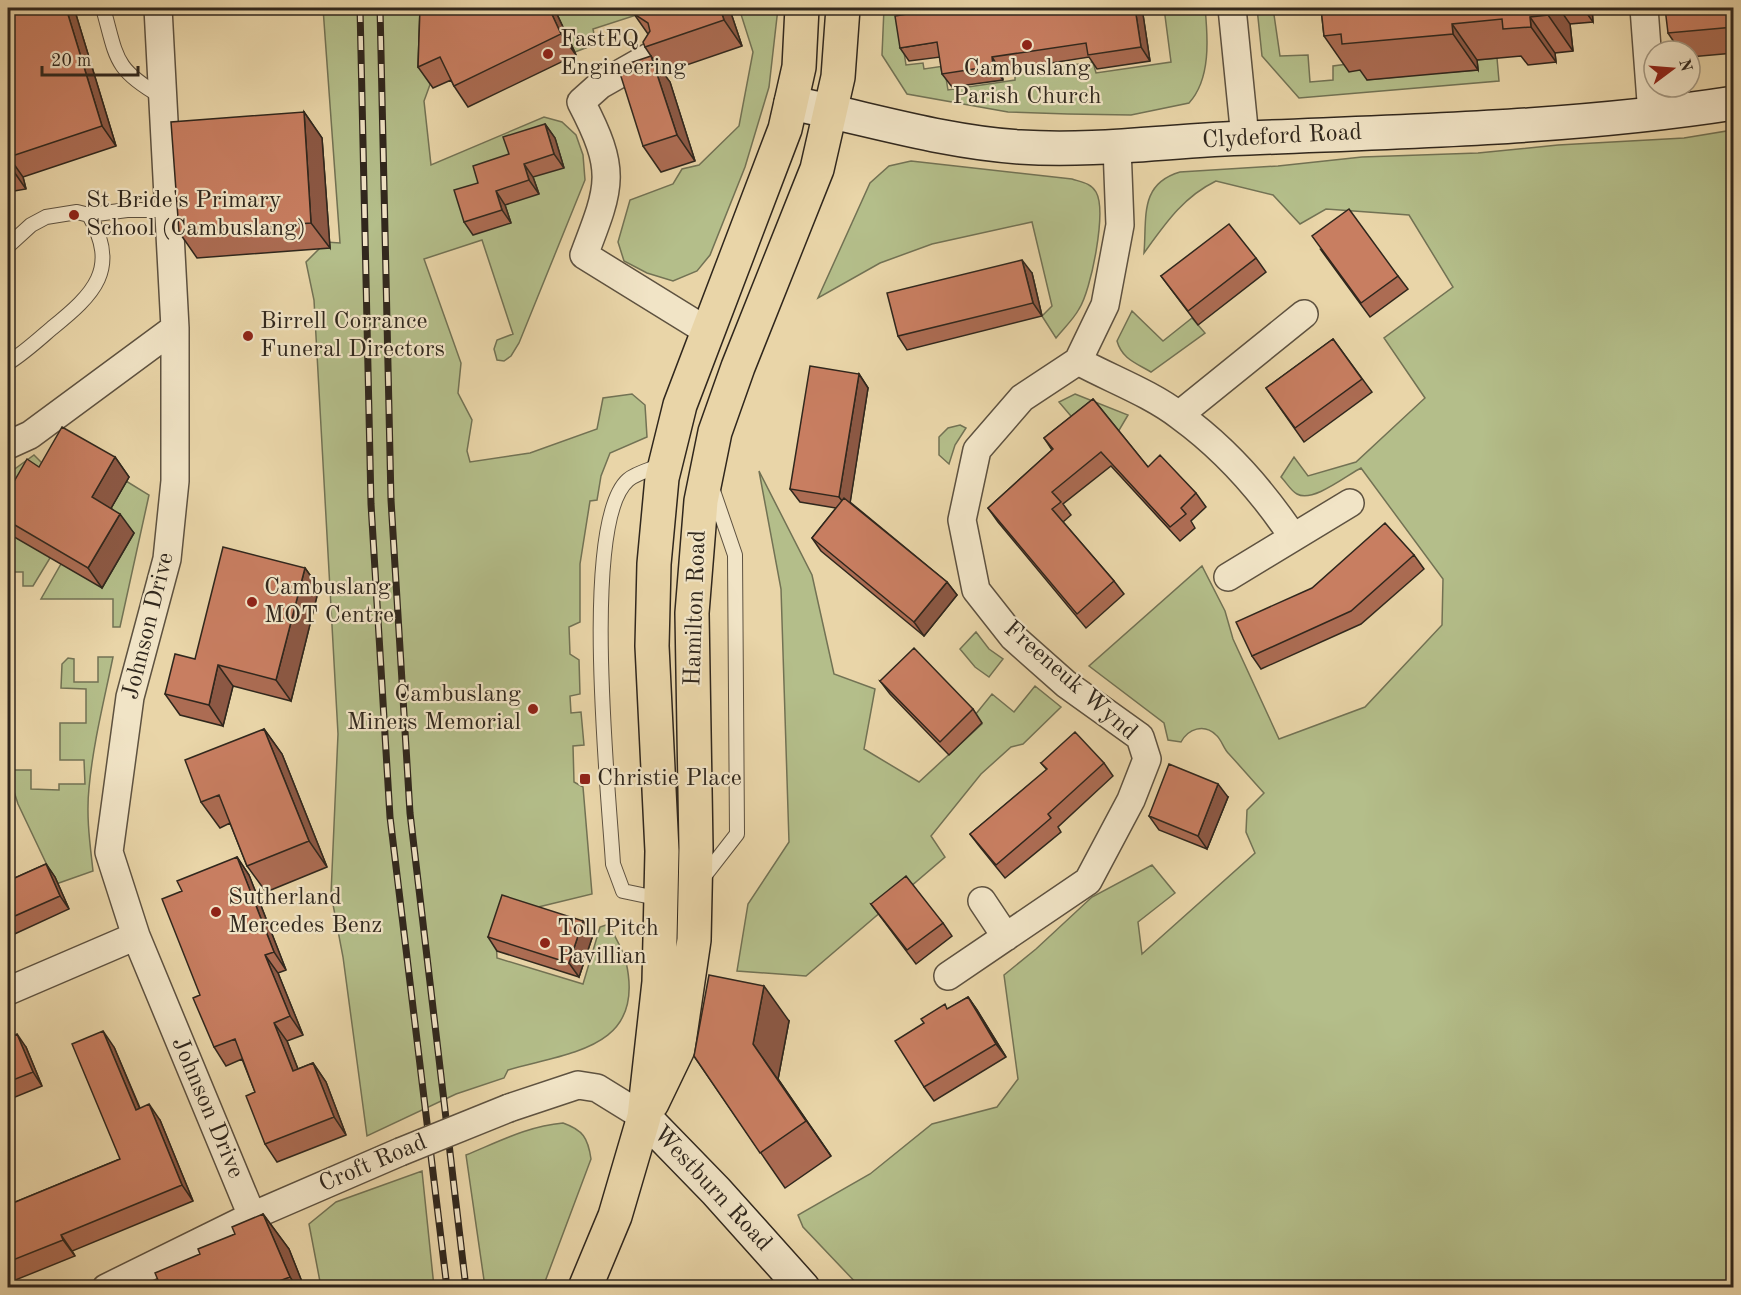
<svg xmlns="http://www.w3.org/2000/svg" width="1741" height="1295" font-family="'Old Standard TT',serif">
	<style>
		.green { fill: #b4be8a; stroke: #727254; stroke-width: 1.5 }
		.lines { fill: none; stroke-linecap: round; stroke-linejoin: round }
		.lane-casing { stroke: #5e5240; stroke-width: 16 }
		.street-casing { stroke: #5e5240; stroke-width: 30 }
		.secondary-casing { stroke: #30271d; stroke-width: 36 }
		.primary-casing { stroke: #30271d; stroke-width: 36 }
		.lane { stroke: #f1e4c6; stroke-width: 14 }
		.street { stroke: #f1e4c6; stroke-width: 27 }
		.secondary { stroke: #f1e4c6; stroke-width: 33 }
		.primary { stroke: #e9d5a8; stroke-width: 33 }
		.rail-casing { stroke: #30271d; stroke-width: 7 }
		.rail { stroke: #f1e4c6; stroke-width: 4.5; stroke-dasharray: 14; stroke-linecap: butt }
		.street-bridge-casing { stroke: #5e5240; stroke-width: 30; stroke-linecap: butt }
		.street-bridge { stroke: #f1e4c6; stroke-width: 27 }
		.wall { fill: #ac6c53; stroke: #30271d; stroke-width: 1.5 }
		.shaded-wall { fill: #8c5844; stroke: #30271d; stroke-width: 1.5 }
		.building { fill: #c87e61; stroke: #30271d; stroke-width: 1.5 }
		.poi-dot { fill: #8f2418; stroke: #f1e4c6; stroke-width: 2 }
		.labels { text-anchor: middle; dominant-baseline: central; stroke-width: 4.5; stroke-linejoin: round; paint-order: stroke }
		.poi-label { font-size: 24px; fill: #30271d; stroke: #f1e4c6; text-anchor: start }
		.street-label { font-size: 24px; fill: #30271d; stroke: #f1e4c6 }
	</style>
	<rect width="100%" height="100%" fill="#e9d5a8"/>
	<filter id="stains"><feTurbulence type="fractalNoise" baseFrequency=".00333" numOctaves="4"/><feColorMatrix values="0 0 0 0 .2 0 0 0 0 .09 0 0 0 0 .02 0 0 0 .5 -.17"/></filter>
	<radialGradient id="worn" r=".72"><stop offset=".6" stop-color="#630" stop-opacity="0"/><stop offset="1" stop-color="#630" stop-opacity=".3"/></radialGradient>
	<path class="green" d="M323 8H458L424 101 431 165 544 117 562 122 576 135 583 155 585 180 519 343 511 356 504 361 497 360 494 349 497 340 513 334 482 240 424 259 461 363 458 393 472 420 467 451 470 462 530 453 597 429 603 398 632 394 645 405 647 437 610 453 601 476 597 500 590 501 580 564V622L569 627 570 654 579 660 580 694 570 696 571 713 581 712 584 745 573 746 574 782 583 787 592 894 522 911 496 938 497 958 583 984 600 927 609 924C614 936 623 949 626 962 646 1049 570 1052 508 1070L504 1078 456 1094 367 1136 343 957 331 894 338 734 314 300 306 262 326 242 340 243Z
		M554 8H655V9L593 29 596 44 575 52Z
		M739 8H778L769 87 745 167 710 255 697 271 673 281 647 273 624 261 618 242 630 200 673 184 682 169 699 165 739 126 753 52Z
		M884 8H920L909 25 900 26 906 65 923 63 924 69 944 66 948 90 1015 80V73L1093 62 1096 73 1171 62 1164 8H1205C1208 38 1211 79 1189 103L1131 115 1068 114 1008 112 907 94 882 55Z
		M1257 8H1273L1280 56 1308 55 1310 82 1333 80V66L1348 64 1366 70 1367 80 1407 76V66L1439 73 1478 70 1477 60 1497 58 1499 81 1299 98 1262 56Z
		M1733 130V1287H860L803 1227 798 1215 870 1174 932 1124 997 1107 1018 1079 1004 975 1036 949 1092 897 1152 865 1175 893 1138 922 1142 954 1255 853 1246 832 1247 810 1264 793C1252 780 1241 767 1229 754 1223 748 1222 740 1216 735 1204 723 1188 729 1181 742L1168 740 1164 723 1089 666 1202 566 1225 611 1233 639 1279 739 1365 707 1442 625 1443 579 1361 468C1347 475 1313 503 1297 494 1291 491 1286 482 1281 477L1294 457 1308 476 1356 462 1425 398 1384 338 1453 287 1409 215 1326 209 1300 224 1273 195 1216 181C1183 197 1165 224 1144 253 1147 217 1139 184 1180 172L1278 166 1362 157 1478 153 1558 145 1684 138Z
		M911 161 1072 179C1081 182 1091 183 1096 192 1107 211 1091 291 1079 309 1073 320 1063 329 1056 338L1042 316 1052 306 1032 222 932 244 880 263 818 298 870 183 889 166Z
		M1132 311 1163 341 1192 318 1205 333 1151 372C1136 363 1122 359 1117 341Z
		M1075 394 1128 415 1118 432 1082 429 1059 402Z
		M960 425 966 428 955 445 949 464 939 455V437L948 428Z
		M34 455 50 471V558L33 586H23V572H8V595V474Z
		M759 471 812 575 834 674 875 689 864 749 919 782 982 724 975 715 992 694 1014 712 1035 686 1061 707 1023 744 1011 747 981 774 931 836 945 857 806 976 737 971 748 904 789 842 781 589Z
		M126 481 149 495 120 627H113V599H41L61 564 106 517Z
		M976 632 989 649 1003 659 989 677 975 667 960 649Z
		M98 657H113C104 701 93 744 89 788 86 816 90 844 93 871L56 884 18 804 10 779 8 780V770H31V789L59 790V784H85L84 760H60V723H86V689L61 688 62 664 68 658 74 659V682H98Z
		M563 1123C583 1130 588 1138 591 1159L543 1287H485L466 1155C498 1142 528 1126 563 1123Z
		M422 1171 434 1287H321L309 1224 336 1202Z"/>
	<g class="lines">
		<defs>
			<path id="lane" d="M103 8C117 57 113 69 161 96
				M8 246 31 225 46 217 77 212 89 215 127 210H168
				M8 363C24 353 38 340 52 328 94 294 120 269 89 215
				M702 879 737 834 735 555 711 485
				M661 899 623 891 613 864C609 795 580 522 628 480 636 473 652 469 662 465"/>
			<path id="street" d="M158 8 175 328V481L167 559 130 697 109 852 136 936 252 1216
				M1232 8 1245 138
				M1644 8 1652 115
				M651 56 600 85 581 102C617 171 611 185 584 255L707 331
				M1078 361C1111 379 1150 393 1180 416 1224 448 1263 492 1293 537
				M1179 415 1304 314
				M8 445 30 435 175 328
				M1228 577 1350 503
				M982 901 1006 937
				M948 976 1088 881 1131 800 1147 759 1140 737 1066 684 1013 637 976 590 962 520 977 450 1022 398 1078 361 1105 305 1120 225 1117 147
				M8 991 136 936
				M509 1108 578 1085 597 1088 644 1117
				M106 1288 252 1216 400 1152"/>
			<path id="secondary" d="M791 103C867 118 942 142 1020 147 1097 152 1173 140 1249 138 1411 131 1573 128 1734 103
				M644 1117 716 1191 803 1288"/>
			<path id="primary" d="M652 1103 678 1049 694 940 696 848 692 613 701 501 715 432 738 367 817 169 838 77 843 8
				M585 1288 615 1216 644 1117 659 982 662 851 652 646 654 564 662 478 680 405 785 129 799 67 802 8"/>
		</defs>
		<use href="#lane" class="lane-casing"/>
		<use href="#street" class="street-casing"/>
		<use href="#secondary" class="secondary-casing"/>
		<use href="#primary" class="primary-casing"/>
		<use href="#lane" class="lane"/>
		<use href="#street" class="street"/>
		<use href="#secondary" class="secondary"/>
		<use href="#primary" class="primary"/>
		<defs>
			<path id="rail" d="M360 8 371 504 390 817 447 1288
				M380 8 391 500 410 813 466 1288"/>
		</defs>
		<use href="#rail" class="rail-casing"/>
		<use href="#rail" class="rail"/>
		<defs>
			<path id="street-bridge" d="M400 1152 509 1108"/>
		</defs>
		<use href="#street-bridge" class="street-bridge-casing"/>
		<use href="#street-bridge" class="street-bridge"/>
	</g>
	<path class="wall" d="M8 8H74L116 146 23 177 26 189 8 192Z
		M420 8H554L576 55 468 107 454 86 451 80 433 88 418 67Z
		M1142 8 1150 61 1097 69 1089 57 1001 71 1003 80 952 87 942 74 940 57 909 61 900 48Z
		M1321 8H1592L1593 22 1570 24 1573 51 1555 53 1556 62 1528 65 1521 56 1477 60 1478 70 1367 80 1360 70 1349 72 1324 36Z
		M1734 8V53L1690 57V51H1680L1668 33Z
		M731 13 742 46 663 73 670 82 695 161 661 172 643 146 651 56 645 47 648 34 634 14Z
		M304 112 322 138 330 248 197 258 179 232Z
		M545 124 555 138 564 168 533 177 539 194 505 205 511 223 473 235 464 222 478 183 509 154Z
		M1321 250 1398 276 1408 289 1370 317Z
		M1256 258 1266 272 1198 325 1161 276Z
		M1032 273 1042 316 907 350 898 336Z
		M1333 339 1372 392 1304 442 1266 388Z
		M859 374 868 388 850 502 947 582 957 595 924 636 821 551 812 538 836 508 800 502 790 489Z
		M1093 399 1148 467 1196 493 1206 507 1191 521 1195 528 1180 541 1111 466 1063 504 1071 515 1063 522 1114 581 1124 594 1086 628 998 522 988 508 1052 450 1044 438Z
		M115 457 129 477 111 508 134 533 102 588 9 534 8 532V492L39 467Z
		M1414 555 1424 569 1361 624 1261 669 1252 656Z
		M305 568 319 588 291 701 233 686 223 726 180 715 165 694 195 659Z
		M880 681 973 709 982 723 949 755 890 694Z
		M264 729 282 754 327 867 266 892 247 866 230 823 220 828 201 802Z
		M1041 763H1104L1113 776 1058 827 1061 832 1005 878 980 847 970 834 1047 770Z
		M1228 797 1207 849 1159 830 1149 816Z
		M237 857 249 875 286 970 278 973 303 1035 287 1041 298 1069 313 1063 326 1082 346 1135 277 1162 265 1144 255 1092 242 1059 226 1066 214 1047 200 995 182 891Z
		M46 864 55 877 69 909 8 937V881Z
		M871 904 943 923 952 936 916 964Z
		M583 921 593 935 579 977 497 951 488 937Z
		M968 997 977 1010 1006 1057 934 1101 924 1087 948 1009Z
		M789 1021 778 1079 831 1156 785 1188 694 1056Z
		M8 1038 26 1047 42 1086 8 1100Z
		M114 1047 140 1108 160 1120 193 1201 72 1251 75 1256 8 1283V1205L120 1159Z
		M263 1214 289 1249 304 1287H140L158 1280 235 1234Z"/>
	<path class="shaded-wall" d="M66 8H74L116 146 102 126Z
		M549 8H554L576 55 561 34Z
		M720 8H727L731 13 742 46 724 20Z
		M1135 8H1142L1150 61 1141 47Z
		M1547 8H1559L1570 24 1573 51 1548 15Z
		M1583 8H1592L1593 22Z
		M1530 17 1555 53 1556 62 1531 27Z
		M1452 24 1477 60 1478 70 1453 34Z
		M651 56 670 82 695 161 677 135Z
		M992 57 1001 71 1003 80 993 66Z
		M304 112 322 138 330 248 311 223Z
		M545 124 555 138 564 168 554 154Z
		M9 157 23 177 26 189 12 169Z
		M524 164 533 177 539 194 529 180Z
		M496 191 505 205 511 223 502 210Z
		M1022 260 1032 273 1042 316 1033 303Z
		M859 374 868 388 849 510 839 497Z
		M115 457 129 477 106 517 92 497Z
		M120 514 134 533 102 588 88 568Z
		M305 568 319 588 291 701 276 680Z
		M947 582 957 595 924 636 914 622Z
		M218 665 233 686 223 726 209 705Z
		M264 729 282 754 327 867 309 841Z
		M1218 784 1228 797 1207 849 1198 836Z
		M237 857 249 875 286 970 274 952Z
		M46 864 55 877 69 909 60 896Z
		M583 921 593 935 579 977 569 963Z
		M265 955 278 973 303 1035 290 1016Z
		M764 986 789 1021 778 1079 831 1156 753 1044Z
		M968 997 977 1010 1006 1057 996 1044Z
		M274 1023 287 1041 306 1090 293 1071Z
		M103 1031 114 1047 147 1126 136 1110Z
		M17 1034 26 1047 42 1086 33 1072Z
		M313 1063 326 1082 346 1135 334 1117Z
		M149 1104 160 1120 193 1201 182 1185Z
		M263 1214 289 1249 304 1287H297L290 1277Z
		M61 1235 72 1251 75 1256 63 1240Z"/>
	<path class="building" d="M8 8H66L102 126 9 157 12 169 8 170Z
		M420 8H549L561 34 454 86 440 57 418 67Z
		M652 8H720L724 20 645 47 643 42 650 31 648 23 634 14Z
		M919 8H1135L1141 47 1088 55 1086 43 992 57 993 66 942 74 937 42 900 48 895 16 920 12Z
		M1321 8H1547L1548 15 1530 17 1531 27 1503 29 1502 19 1452 24 1453 34 1342 44 1341 34 1324 36Z
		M1665 8H1734V27L1668 33Z
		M651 56 677 135 643 146 618 67Z
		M304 112 311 223 179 232 171 122Z
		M545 124 554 154 524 164 529 180 496 191 502 210 464 222 454 190 478 183 473 166 509 154 503 137Z
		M1349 209 1398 276 1361 303 1312 236Z
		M1229 224 1256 258 1188 311 1161 276Z
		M1022 260 1033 303 898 336 887 293Z
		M1333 339 1362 379 1295 428 1266 388Z
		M810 366 859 374 839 497 790 489Z
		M1093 399 1148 467 1160 455 1196 493 1181 508 1186 514 1170 527 1101 452 1052 492 1061 502 1052 509 1114 581 1077 614 988 508 1053 449 1044 438Z
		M62 427 115 457 92 497 120 514 88 568 8 521V492L27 459 39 467Z
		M844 498 947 582 914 622 812 538Z
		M1385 523 1414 555 1351 611 1252 656 1236 622 1312 588Z
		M223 547 305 568 276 680 218 665 209 705 165 694 175 654 195 659Z
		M914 648 973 709 940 742 880 681Z
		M264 729 309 841 247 866 219 795 201 802 185 760Z
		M1075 732 1104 763 1048 814 1051 818 996 865 970 834 1047 769 1041 763Z
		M1169 764 1218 784 1198 836 1149 816Z
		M237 857 274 952 265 955 290 1016 274 1023 293 1071 313 1063 334 1117 265 1144 246 1096 255 1092 235 1039 214 1047 193 998 200 995 162 899 182 891 177 881Z
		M46 864 60 896 8 919V881Z
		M906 876 943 923 907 950 871 904Z
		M502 895 583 921 569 963 488 937Z
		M709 975 764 986 753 1044 806 1121 760 1153 694 1056Z
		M968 997 996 1044 924 1087 895 1041 924 1023 921 1019 945 1004 947 1009Z
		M103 1031 136 1110 149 1104 182 1185 61 1235 63 1240 8 1262V1205L120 1159 72 1044Z
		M17 1034 33 1072 8 1082V1038Z
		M263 1214 290 1277 263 1287H140L158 1280 155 1273 200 1254 198 1249 235 1234 232 1227Z"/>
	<g class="poi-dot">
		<circle cx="1027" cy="45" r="6"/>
		<circle cx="548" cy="54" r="6"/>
		<circle cx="74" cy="215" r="6"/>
		<circle cx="248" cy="336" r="6"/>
		<circle cx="252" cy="602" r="6"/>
		<circle cx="533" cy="709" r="6"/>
		<rect x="579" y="773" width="12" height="12" rx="3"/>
		<circle cx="216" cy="912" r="6"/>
		<circle cx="545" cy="943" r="6"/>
	</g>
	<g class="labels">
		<g class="poi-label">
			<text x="560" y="40">FastEQ<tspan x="560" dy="28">Engineering</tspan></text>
			<text x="1027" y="69" text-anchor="middle">Cambuslang<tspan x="1027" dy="28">Parish Church</tspan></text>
			<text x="86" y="201">St Bride's Primary<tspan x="86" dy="28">School (Cambuslang)</tspan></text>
			<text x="260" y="322">Birrell Corrance<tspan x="260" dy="28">Funeral Directors</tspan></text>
			<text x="264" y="588">Cambuslang<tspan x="264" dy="28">MOT Centre</tspan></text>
			<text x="521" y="695" text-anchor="end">Cambuslang<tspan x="521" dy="28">Miners Memorial</tspan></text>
			<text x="597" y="779">Christie Place</text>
			<text x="228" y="898">Sutherland<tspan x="228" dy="28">Mercedes Benz</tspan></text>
			<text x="557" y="929">Toll Pitch<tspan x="557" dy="28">Pavillian</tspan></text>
		</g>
		<g class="street-label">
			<text transform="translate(1282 137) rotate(-3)">Clydeford Road</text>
			<text transform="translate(696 608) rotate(-88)">Hamilton Road</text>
			<text transform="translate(149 626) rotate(-76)">Johnson Drive</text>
			<text transform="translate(1070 681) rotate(41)">Freeneuk Wynd</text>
			<text transform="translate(207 1108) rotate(67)">Johnson Drive</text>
			<text transform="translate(373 1164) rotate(-23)">Croft Road</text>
			<text transform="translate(712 1189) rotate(47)">Westburn Road</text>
		</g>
	</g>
	<rect width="1741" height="1295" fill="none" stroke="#e9d5a8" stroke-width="30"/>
	<rect x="9" y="9" width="1723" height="1277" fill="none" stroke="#30271d" stroke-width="3"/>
	<rect x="15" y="15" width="1711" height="1265" fill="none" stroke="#30271d" stroke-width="1.5"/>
	<g transform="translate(1672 69) rotate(74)"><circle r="28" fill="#f1e4c6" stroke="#a49882" stroke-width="1.5"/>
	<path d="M0-4.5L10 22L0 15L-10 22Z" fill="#8f2418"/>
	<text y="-9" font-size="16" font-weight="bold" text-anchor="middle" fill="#30271d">N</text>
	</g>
	<path d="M42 66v9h96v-9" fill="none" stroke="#30271d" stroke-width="3"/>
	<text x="51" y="66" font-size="18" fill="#30271d" stroke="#f1e4c6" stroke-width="4.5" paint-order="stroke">20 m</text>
	<rect width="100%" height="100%" filter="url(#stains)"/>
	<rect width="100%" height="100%" fill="url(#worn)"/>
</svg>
